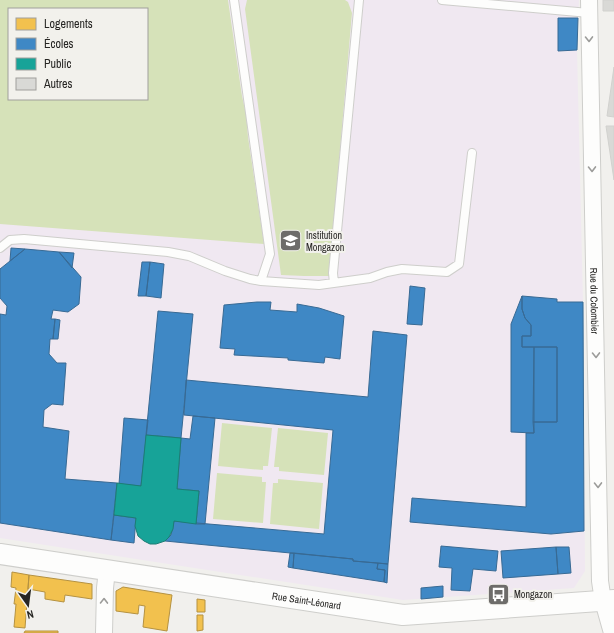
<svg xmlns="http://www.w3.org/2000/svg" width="614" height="633" font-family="'Archivo Narrow',sans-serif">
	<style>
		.education { fill: #f0e8f1; fill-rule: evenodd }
		.green { fill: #d6e2b9; fill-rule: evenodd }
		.homes { fill: #f2c14e; stroke: #b59241 }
		.schools { fill: #3f88c5; stroke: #386a94 }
		.public { fill: #17a398; stroke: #1c7d75 }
		.building { fill: #d9d9d6; stroke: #d1d1ce }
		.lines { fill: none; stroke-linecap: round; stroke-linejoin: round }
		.service-casing { stroke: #cececb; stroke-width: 10 }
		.minor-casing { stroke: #cececb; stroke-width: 18 }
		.tertiary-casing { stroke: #cececb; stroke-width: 22 }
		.service { stroke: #fdfdfc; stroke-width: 8 }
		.minor { stroke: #fdfdfc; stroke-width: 16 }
		.tertiary { stroke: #fdfdfc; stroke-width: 20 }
		.oneway { stroke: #9c9c9a }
		.labels { text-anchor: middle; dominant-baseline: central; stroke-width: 4; stroke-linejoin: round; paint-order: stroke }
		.poi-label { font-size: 10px; fill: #262523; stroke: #f2f1ec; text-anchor: start }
		.street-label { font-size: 10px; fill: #262523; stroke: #f2f1ec }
	</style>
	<rect width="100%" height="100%" fill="#f1f0ed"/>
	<path class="education" d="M0 0H579L577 50 583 302 585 571 574 588 403 600 0 538ZM9 9H147V99H9Z"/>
	<path class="green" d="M0 0H228L242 96 246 114 248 137 264 244 0 224ZM9 9H147V99H9Z
		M247 0H345L348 2 352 13 329 276H304L281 275 245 9Z
		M222 423 272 428 268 466H263V470L218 466Z
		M278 428 328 433 324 475 279 471V467H274Z
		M217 473 262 477V482H266L263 523 213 519Z
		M278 479 323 483 319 529 270 524 273 483H278Z"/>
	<path class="homes" d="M12 572 29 575 25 628 14 627 16 604H14L16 588 11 587Z
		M29 575 92 584V599L65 595 64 602 45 599V592L28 589Z
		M123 587 172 595 167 631 143 627 145 606 139 605 138 614 116 611V591Z
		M197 599 205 600V612H197Z
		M197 615H203V630L197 631Z
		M25 631H58V633H24Z"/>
	<path class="schools" d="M558 18H578L577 50 558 51Z
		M11 248 25 249 10 261Z
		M25 249 59 252 81 277 79 304 68 312 53 310 51 319H55L53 339H50L49 354 57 363H66L63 405 52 404 44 410 43 427 69 431 65 479 117 483 111 540 0 523V314L6 315 7 306 0 298V269Z
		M59 252 74 253 72 268Z
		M142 262H150L146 296H138Z
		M150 262 164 264 161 298 146 296Z
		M410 286 425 288 422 325 407 324Z
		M522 296V309L525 318 531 325V336H522V347H534V433L511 432V324Z
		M522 296 557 299V302H583L584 531 551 534 410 522 412 498 526 507V433H534L533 422H557V347H522V336H531V325L525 318 522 309Z
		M257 302H271L270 310 297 312V304L319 308 344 316 340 359 325 357 324 363 288 360V358L234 355 235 349 220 348 224 305Z
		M158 311 193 314 181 438 146 435Z
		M55 319 60 320 58 339H53Z
		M373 331 407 335 388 564 353 561V559L165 541 171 535 174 521 324 534 333 430 184 415 186 380 368 397Z
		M534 347H557V422H533Z
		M193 416 215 418 205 524H196L199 491 177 489 181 438 190 439Z
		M124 418 148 420 141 486 119 484Z
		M114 515 136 518 134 543 111 540Z
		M441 546 498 551 496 571 473 569 470 591 451 590 452 568 439 567Z
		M556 547 558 574 503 578 501 551Z
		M556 547H569L571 573 558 574Z
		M290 553H294L293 568 288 567Z
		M294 553 353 559V561L378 563 377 569 385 570 384 582 293 568Z
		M378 563 388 564 387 583 384 582 385 570 377 569Z
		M443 586V597L421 599V588Z"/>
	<path class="public" d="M146 435 181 438 177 489 199 491 196 524 174 521 173 529 169 537 165 541 156 544H150L144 541 138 536 135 526 136 518 114 515 117 483 141 486Z"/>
	<path class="building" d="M603 0H614V11H603Z
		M614 67V117L607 116Z
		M606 126H614V180Z"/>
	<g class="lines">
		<defs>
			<path id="service" d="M234 0 270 254 261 281
				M442 0 589 13
				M0 248 10 240 24 239 168 252 189 256 225 271 250 279 261 281 319 285 370 278 387 272 402 269 447 272 459 264 472 153
				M334 283 333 273 359 0"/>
			<g id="minor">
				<path id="s1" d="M589 0 600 581 603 601 612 633"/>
				<path d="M104 633 105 588 107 570"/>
			</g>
			<g id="tertiary">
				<path id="s2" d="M0 554 403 615 614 600"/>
			</g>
		</defs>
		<use href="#service" class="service-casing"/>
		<use href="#minor" class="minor-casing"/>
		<use href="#tertiary" class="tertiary-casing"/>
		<use href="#service" class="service"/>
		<use href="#minor" class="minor"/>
		<use href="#tertiary" class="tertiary"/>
	</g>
	<defs><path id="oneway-chevron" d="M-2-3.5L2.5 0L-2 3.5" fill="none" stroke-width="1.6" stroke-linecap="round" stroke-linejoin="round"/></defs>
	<g class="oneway">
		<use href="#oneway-chevron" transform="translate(589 39) rotate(89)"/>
		<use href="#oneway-chevron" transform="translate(592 169) rotate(89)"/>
		<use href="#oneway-chevron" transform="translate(596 355) rotate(89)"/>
		<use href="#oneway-chevron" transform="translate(598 485) rotate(89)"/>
		<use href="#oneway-chevron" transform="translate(104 601) rotate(-89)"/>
	</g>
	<defs>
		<symbol id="school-square" viewBox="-11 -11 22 22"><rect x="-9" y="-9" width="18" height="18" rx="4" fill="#6d6c6a" stroke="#f2f1ec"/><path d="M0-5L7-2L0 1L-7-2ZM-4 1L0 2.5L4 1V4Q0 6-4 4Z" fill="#fff"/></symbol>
		<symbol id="bus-square" viewBox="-11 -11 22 22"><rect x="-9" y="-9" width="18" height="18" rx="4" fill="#6d6c6a" stroke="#f2f1ec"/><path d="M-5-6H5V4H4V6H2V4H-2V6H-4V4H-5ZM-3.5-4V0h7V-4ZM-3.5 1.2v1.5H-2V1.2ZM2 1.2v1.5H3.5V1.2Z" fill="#fff"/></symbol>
	</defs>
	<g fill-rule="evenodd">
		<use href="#school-square" x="278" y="228" width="25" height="25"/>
		<use href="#bus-square" x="486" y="582" width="25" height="25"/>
	</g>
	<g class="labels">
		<g class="poi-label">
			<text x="306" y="235">Institution<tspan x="306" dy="12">Mongazon</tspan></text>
			<text x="514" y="594">Mongazon</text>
		</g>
		<g class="street-label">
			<text stroke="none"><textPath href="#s1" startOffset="301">Rue du Colombier</textPath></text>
			<text stroke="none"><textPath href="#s2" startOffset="310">Rue Saint-Léonard</textPath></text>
		</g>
	</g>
	<rect x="8" y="8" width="140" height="92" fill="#f2f1ec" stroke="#a09f9c"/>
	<rect x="16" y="18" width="20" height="12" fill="#f2c14e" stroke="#a09f9c"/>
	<text x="44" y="28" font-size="12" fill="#262523">Logements</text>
	<rect x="16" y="38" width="20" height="12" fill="#3f88c5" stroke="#a09f9c"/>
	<text x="44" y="48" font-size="12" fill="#262523">Écoles</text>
	<rect x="16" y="58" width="20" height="12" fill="#17a398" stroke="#a09f9c"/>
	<text x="44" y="68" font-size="12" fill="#262523">Public</text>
	<rect x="16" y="78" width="20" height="12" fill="#d9d9d6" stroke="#a09f9c"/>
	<text x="44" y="88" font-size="12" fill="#262523">Autres</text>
	<g transform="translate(28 605) rotate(166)" stroke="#f2f1ec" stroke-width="3" paint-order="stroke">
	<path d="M0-3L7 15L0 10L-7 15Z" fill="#262523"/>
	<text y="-6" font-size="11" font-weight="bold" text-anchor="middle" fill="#262523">N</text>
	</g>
</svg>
